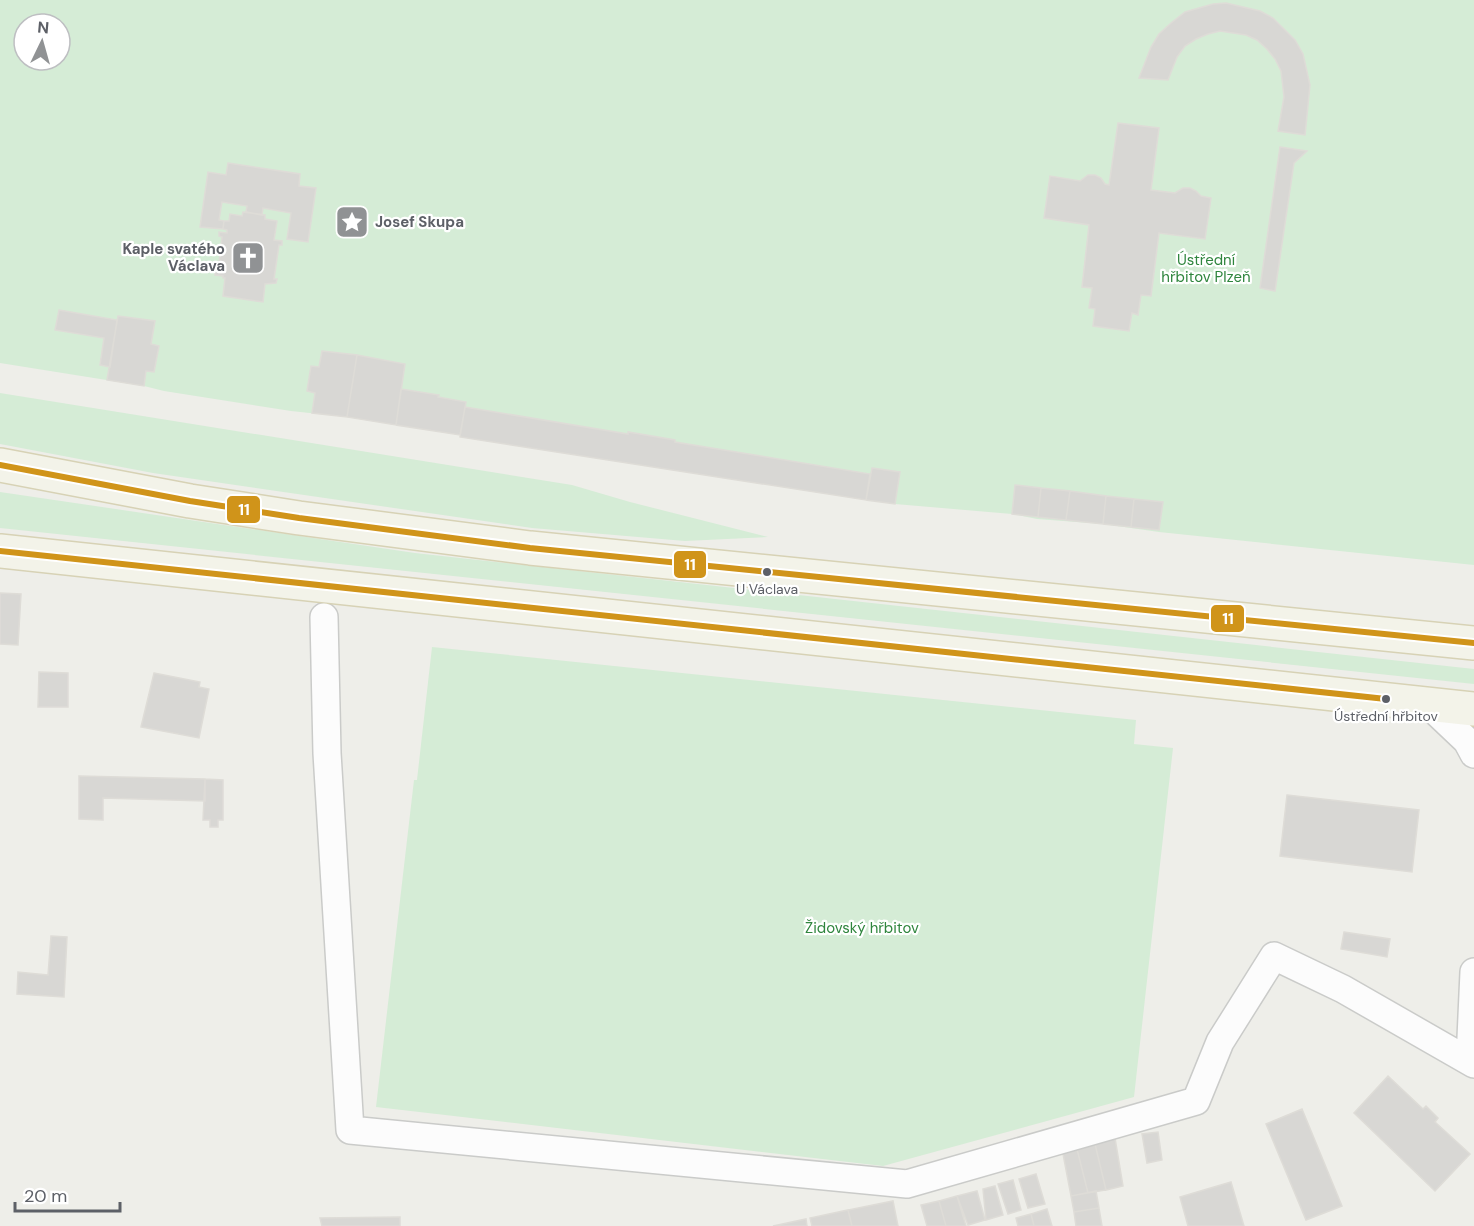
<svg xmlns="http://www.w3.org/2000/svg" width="1474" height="1226" font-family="'DM Sans',sans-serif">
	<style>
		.green { fill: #d5ecd6; fill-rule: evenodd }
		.building { fill: #d8d7d4; stroke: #dedcd7; stroke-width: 1.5 }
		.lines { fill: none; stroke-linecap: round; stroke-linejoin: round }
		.street-casing { stroke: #cacbc9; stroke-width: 30 }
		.primary-casing { stroke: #d7d2b5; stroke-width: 36 }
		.street { stroke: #fcfcfc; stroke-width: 27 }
		.primary { stroke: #f3f3e9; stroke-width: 33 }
		.bus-1-casing { stroke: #fff; stroke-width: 10 }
		.bus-1 { stroke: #d0941a; stroke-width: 6 }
		.bus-dot { fill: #5d6067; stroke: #fff; stroke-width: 2 }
		.labels { text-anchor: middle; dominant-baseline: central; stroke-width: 4.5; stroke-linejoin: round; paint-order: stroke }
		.bus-label { font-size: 14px; fill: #5d6067; stroke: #fff }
		.poi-label { font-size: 15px; font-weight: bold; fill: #5d6067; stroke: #fff; text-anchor: start }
		.park-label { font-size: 15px; fill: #2f853d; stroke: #fff }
		.line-badge { stroke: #fff; stroke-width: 2 }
		.badge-label { font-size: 16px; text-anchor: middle; font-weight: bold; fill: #fff }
	</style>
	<rect width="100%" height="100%" fill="#eeeee9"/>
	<path class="green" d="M0 0H1474V565L1159 532 1103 524 1037 519 1012 514 895 504 347 417 291 411 164 391 144 386 0 363ZM24 24H60V60H24Z
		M0 393 572 485 630 502 768 537 685 541 532 528 153 473 0 444Z
		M0 492 415 553 1474 669V684L0 528Z
		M432 647 1136 720 1134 744 1173 748 1134 1097 883 1166 376 1107 414 780H417Z"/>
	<path class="building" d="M1226 3 1260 11 1273 18 1295 40 1303 54 1310 85 1305 135 1278 131 1284 97 1281 71 1275 59 1267 49 1257 40 1246 35 1220 31 1208 34 1196 39 1185 46 1177 57 1168 80 1139 78 1151 47 1159 34 1171 23 1185 12 1213 4Z
		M1118 123 1159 128 1151 190 1175 193 1183 188H1190L1196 191 1201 196 1211 198 1205 239 1159 233 1151 296 1141 295 1138 315 1132 313 1129 331 1093 326 1095 309 1089 308 1092 288 1082 287 1089 225 1044 218 1050 176 1080 181 1088 175H1095L1101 178 1105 184 1109 185Z
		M1280 147 1307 151 1294 163 1275 291 1260 288Z
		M228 163 300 174 299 186 316 188 308 242 287 239 291 213 263 208 262 215 246 212 247 206 222 202 219 220 224 221 223 229 200 227 208 172 226 175Z
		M243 212 265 215V219L277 221 274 240 282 241V245H279L274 279H277L276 283 265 284 263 302 223 296 225 278H223V276L215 275V271H218L222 237 219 236V232L227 233V230L223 229 224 221H229L230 214 242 216Z
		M59 310 117 320 110 367 100 365 104 338 55 330Z
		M118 316 155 321 151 344 159 346 154 372 146 371 144 386 107 380Z
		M322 351 357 355 347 417 312 413 315 393 307 391 311 366 319 367Z
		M357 355 405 364 396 425 347 417Z
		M401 389 439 395 438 397 466 402 460 435 396 425Z
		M465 407 628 434V432L675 440V442L870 474 866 500 460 437Z
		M872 468 900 472 895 504 866 500Z
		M1015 485 1041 488 1038 517 1012 514Z
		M1041 488 1070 491 1066 520 1038 517Z
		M1070 491 1106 496 1103 524 1066 520Z
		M1106 496 1134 499 1131 527 1103 524Z
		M1134 499 1163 502 1159 530 1131 527Z
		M0 593 21 594 18 645 0 644Z
		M39 672 68 673V707H38Z
		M154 673 200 682 199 687 209 689 199 738 141 727Z
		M79 776 205 779V801L103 798V820L79 819Z
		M205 779 223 780V820H218V827H210V820H203Z
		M1287 795 1419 810 1412 872 1280 856Z
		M1344 932 1390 939 1387 957 1341 949Z
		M51 936 67 937 64 997 17 994 18 972 48 975Z
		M1388 1076 1423 1109 1426 1106 1438 1118 1435 1122 1470 1154 1435 1191 1354 1113Z
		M1302 1109 1342 1206 1306 1220 1266 1124Z
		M1158 1132 1162 1160 1147 1163 1142 1134Z
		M1115 1138 1123 1186 1106 1190 1095 1144Z
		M1095 1144 1106 1190 1088 1193 1077 1149Z
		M1077 1149 1088 1193 1071 1196 1063 1154Z
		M1036 1174 1045 1204 1028 1208 1019 1179Z
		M1013 1180 1021 1210 1008 1214 998 1184Z
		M1231 1182 1244 1226H1188L1180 1197Z
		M995 1186 1003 1215 986 1220 983 1189Z
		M977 1191 985 1220 968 1225 957 1196Z
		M1096 1191 1099 1208 1074 1212 1071 1196Z
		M957 1196 966 1226H946L939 1201Z
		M893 1201 898 1226H852L848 1210Z
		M939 1201 946 1226H927L921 1205Z
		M1099 1208 1102 1226H1076L1074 1212Z
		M1047 1209 1052 1226H1034L1031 1214Z
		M848 1210 852 1226H812L810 1218Z
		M1031 1214 1034 1226H1018L1016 1218Z
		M400 1217V1226H322L320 1218Z
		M806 1219 807 1226H773Z"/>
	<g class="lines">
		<defs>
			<path id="street" d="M324 617 327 753 350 1130 907 1184 1196 1101 1220 1042 1274 956 1343 989 1474 1064
				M1428 704 1467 741 1474 754
				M1470 1060 1474 972"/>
			<path id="primary" d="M0 465 190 501 299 518 530 548 1474 643
				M0 551 1474 709"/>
		</defs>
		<use href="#street" class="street-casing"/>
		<use href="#primary" class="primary-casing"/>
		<use href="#street" class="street"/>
		<use href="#primary" class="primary"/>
		<defs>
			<path id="bus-1" d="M0 465 190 501 299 518 530 548 1474 643
				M0 551 1386 699"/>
		</defs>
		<use href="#bus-1" class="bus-1-casing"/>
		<use href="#bus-1" class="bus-1"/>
	</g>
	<defs>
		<symbol id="sight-square" viewBox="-11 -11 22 22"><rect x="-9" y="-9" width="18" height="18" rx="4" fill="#909294" stroke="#fff"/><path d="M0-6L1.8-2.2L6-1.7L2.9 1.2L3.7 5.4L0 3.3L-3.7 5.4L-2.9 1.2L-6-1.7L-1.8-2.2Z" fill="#fff"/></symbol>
		<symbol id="church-square" viewBox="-11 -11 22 22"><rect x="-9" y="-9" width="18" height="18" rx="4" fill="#909294" stroke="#fff"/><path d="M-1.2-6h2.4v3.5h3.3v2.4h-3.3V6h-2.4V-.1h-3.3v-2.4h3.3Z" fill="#fff"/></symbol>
	</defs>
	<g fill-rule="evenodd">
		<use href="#sight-square" x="333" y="203" width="38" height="38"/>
		<use href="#church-square" x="229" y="239" width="38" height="38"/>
	</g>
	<g class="bus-dot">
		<circle cx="767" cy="572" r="5"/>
		<circle cx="1386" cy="699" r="5"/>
	</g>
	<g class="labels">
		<g class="bus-label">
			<text x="767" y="589">U Václava</text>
			<text x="1386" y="716">Ústřední hřbitov</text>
		</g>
		<g class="poi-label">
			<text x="375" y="222">Josef Skupa</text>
			<text x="225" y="249" text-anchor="end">Kaple svatého<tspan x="225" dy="17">Václava</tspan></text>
		</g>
		<g class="park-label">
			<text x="1206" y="260">Ústřední<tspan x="1206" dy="17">hřbitov Plzeň</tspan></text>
			<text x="862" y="928">Židovský hřbitov</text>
		</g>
	</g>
	<g class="line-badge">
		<rect x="226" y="495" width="35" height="29" rx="6" fill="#d0941a"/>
		<rect x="673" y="550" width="34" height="29" rx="6" fill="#d0941a"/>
		<rect x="1210" y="604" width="35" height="29" rx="6" fill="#d0941a"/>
	</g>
	<g class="badge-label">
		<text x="244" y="515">11</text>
		<text x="690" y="570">11</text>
		<text x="1228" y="624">11</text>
	</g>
	<g transform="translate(42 42) rotate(5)"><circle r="28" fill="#ffffff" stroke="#bebfc2" stroke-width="1.5"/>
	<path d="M0-4.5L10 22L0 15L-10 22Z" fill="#909294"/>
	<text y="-9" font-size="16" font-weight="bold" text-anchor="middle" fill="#5d6067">N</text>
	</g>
	<path d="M15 1202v9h105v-9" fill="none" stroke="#5d6067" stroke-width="3"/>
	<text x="24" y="1202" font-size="18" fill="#5d6067" stroke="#ffffff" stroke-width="4.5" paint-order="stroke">20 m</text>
</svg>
